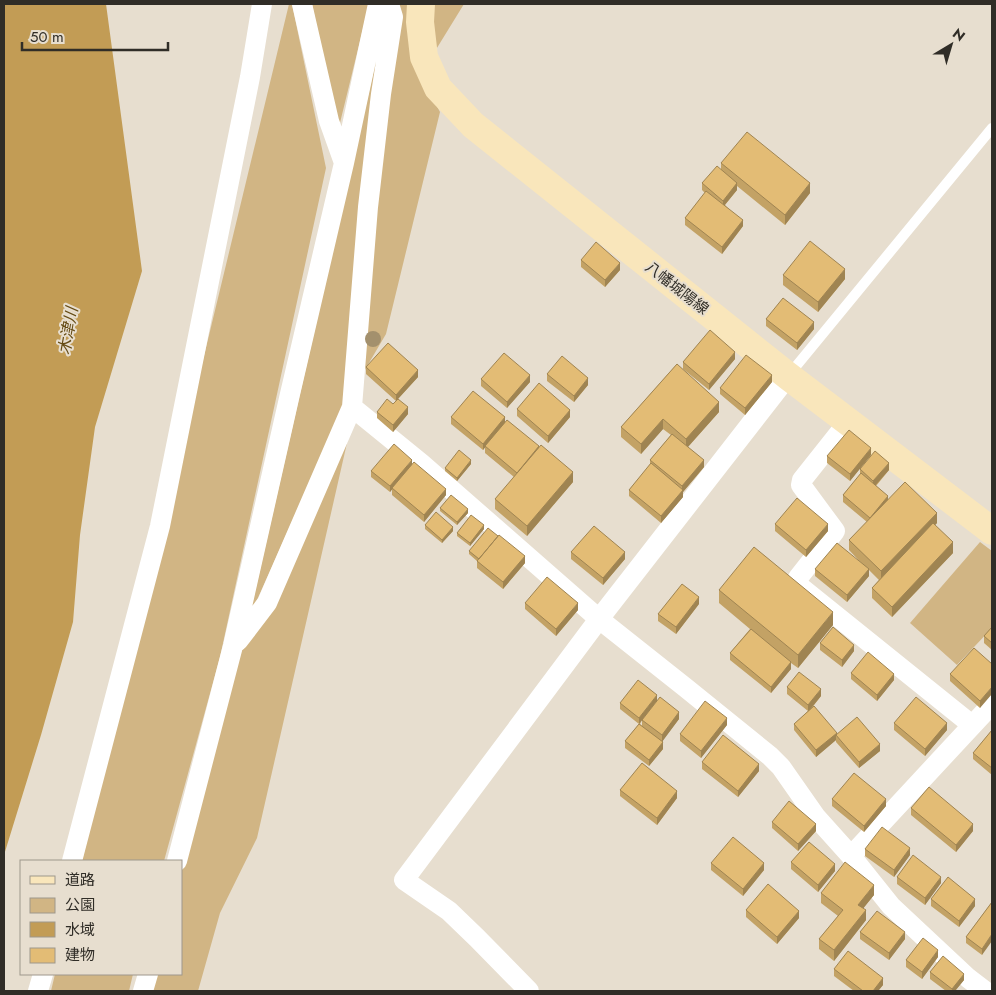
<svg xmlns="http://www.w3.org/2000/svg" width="996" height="995" font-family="Jost,'Noto Sans JP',sans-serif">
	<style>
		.green { fill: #d1b584 }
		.water { fill: #c29c55 }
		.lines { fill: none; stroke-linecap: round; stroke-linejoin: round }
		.lane { stroke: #fff; stroke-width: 10 }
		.street { stroke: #fff; stroke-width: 20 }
		.secondary { stroke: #f9e6bb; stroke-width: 28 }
		.tree { fill: #a3906d }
		.wall { fill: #c3a265; fill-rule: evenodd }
		.shaded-wall { fill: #9f8452 }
		.building { fill: #e3bc75; stroke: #9f8452 }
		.labels { text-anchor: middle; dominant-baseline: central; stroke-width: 4; stroke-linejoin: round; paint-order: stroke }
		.street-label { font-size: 15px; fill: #302d27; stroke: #e7decf }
		.water-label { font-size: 16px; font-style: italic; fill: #654b14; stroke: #e7decf }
	</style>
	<rect width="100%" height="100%" fill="#e7decf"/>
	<path class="green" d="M289 4H292L326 168 220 657 164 861H82Z
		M312 4H369L338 131Z
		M389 4H413L421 76 440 112 386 334 343 407 249 618Z
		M428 4H464L432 56Z
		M352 421 257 838 220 913 198 991H147L152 974H181V867L242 643Z
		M980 542 992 551V628L957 665 910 623Z
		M55 974H133L129 991H51Z"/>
	<path class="water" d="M4 4H106L142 271 95 427 80 535 73 622 41 735 4 855Z"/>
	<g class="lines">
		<path class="lane" d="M788 376 992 128"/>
		<path class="street" d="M302 4 329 121 344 163
			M352 407 422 464 599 619 686 688 770 756 781 767 816 817 851 856 891 906 968 978 985 991
			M848 422 802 480 801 485 835 531 798 578V585L972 725
			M238 641 267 603 352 407 368 207 381 94 393 17 389 4
			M851 856 992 704
			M72 861 160 526 250 77 262 4
			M177 861 233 646 290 394 344 163 378 4
			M38 991 43 974
			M143 991 148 974
			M529 991 477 938 449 911 404 880 599 619 788 376"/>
		<path class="secondary" d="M421 4 420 22 424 57 438 88 473 125 788 376 992 531"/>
	</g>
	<circle class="tree" cx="373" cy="339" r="8"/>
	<path class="wall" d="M721 163 810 193 785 225 737 186V190L725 205 743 226 722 254 685 225V218L705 193 702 190V183L721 170Z
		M581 260 620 270 605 287 581 267Z
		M783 275 845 279 818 312 783 285Z
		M766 319 814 329 797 350 766 326Z
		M735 359 709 390 683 369V362Z
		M677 364 719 412 688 447 704 467 683 492V497L661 523 629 496V490L650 465V460L671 435 663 429 641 454 621 437V427Z
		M366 367 418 377 398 399 408 414 393 432 377 418V412L393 404 396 401 366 374Z
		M547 374 588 385 574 402 547 381Z
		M481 379 530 382 507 408 481 386Z
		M772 382 745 415 720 394V388Z
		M517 409 570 417 548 443 517 416Z
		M451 417 505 423 539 448 573 482 527 536 495 509V499L514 477 485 453V447L483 450 451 424Z
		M871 455 850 481 827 463V456Z
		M471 464 457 481 445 471V468Z
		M412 465 446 495 424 522 392 495V489L390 492 371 477V471Z
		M860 469 889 470 876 486 888 500 937 523 935 525 953 553 892 617 872 598V588L879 580 869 570V576L847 602 815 576V569L864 566 849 550V540L867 522 843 502V495L860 475Z
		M440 508 468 513 457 525 440 511Z
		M775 524 828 531 806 557 775 531Z
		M425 525 453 531 442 543 425 529Z
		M484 529 470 546 457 536V533Z
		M498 536 525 563 503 589 477 568V561L469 554V551Z
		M571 552 625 559 603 585 571 559Z
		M719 590 833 625 798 668 791 663V669L771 693 730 660V653L750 629 719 603Z
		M525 603 578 610 556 636 525 609Z
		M699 604 676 634 658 621V614Z
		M992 627V650L984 643V636Z
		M820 643 854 651 842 667 820 650Z
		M992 664 980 708 950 681V674Z
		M851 673 894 680 877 701 851 679Z
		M787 687 821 696 811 709 837 734 880 751 859 768 836 742V740L816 757 794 730V724L808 711 787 694Z
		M620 703 679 719 662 741 663 749 649 766 625 748V741L639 724 620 709ZM642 720V726L640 724Z
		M894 723 947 730 925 756 894 730Z
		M727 725 701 758 680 741V734Z
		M992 730V775L973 759V753Z
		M702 762 759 771 738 797 702 769Z
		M620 790 677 798 657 825 620 796Z
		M832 799 886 806 864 832 832 806Z
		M911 808 973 831 956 852 911 815Z
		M772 822 816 831 798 851 772 828Z
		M865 849 910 855 894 877 865 856Z
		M791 862 835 871 818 892 791 869Z
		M711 863 764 870 743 896 711 870Z
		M897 877 941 883 925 905 897 884Z
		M821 893 874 895 863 908 866 920 834 961 819 949V939L838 916 821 903Z
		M931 899 975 906 959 927 931 906Z
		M992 902 982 955 966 943V937Z
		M746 910 799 918 777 944 746 917Z
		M860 932 905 939 889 960 860 939Z
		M938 957 922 979 906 967V960Z
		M834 969 883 985 878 991H854L834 976Z
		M930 972 964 980 955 991H946L930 979Z"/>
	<path class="shaded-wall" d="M737 183V190L723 207V201Z
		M810 183V193L785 225V215Z
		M743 220V226L722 254V247Z
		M620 263V270L605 287V280Z
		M845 269V279L818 312V302Z
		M814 322V329L797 350V343Z
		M735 352V359L709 390V384Z
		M418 370V377L396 401V395Z
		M530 375V382L507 408V402Z
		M772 375V382L745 415V408Z
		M588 378V385L574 402V396Z
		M719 402V412L686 449V439Z
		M408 407V414L393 432V425Z
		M570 410V417L548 443V436Z
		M505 417V424L483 450V444Z
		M663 419V429L641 454V444Z
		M539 446V453L517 479V473Z
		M871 448V455L850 481V474Z
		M412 460V466L390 492V486Z
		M471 460V464L457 481V478Z
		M704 460V467L683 492V497L661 523V516L682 491V486Z
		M889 463V470L873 488V481Z
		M573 472V482L527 536V526Z
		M446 489V495L424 522V515Z
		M888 496V503L870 524V518Z
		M468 509V513L457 525V522Z
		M937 513V523L881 581V571Z
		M828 524V531L806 557V550Z
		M484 525V529L470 546V543Z
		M453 527V531L442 543V540Z
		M953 542V553L892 617V607Z
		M625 552V559L603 585V578Z
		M525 556V563L503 589V582Z
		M869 569V576L847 602V595Z
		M699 597V604L676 634V627Z
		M578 603V610L556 636V629Z
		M833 612V625L798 668V655Z
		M854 645V651L842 667V660Z
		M791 662V669L771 693V687Z
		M894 674V680L877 701V695Z
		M992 687V694L980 708V701Z
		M821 689V696L808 712V705Z
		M657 695V701L639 724V718Z
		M679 712V719L662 742V735Z
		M727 718V725L701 758V751Z
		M947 723V730L925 756V749Z
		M837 733V736L836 735V740L816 757V750Z
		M663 742V749L649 766V760Z
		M880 744V751L859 768V762Z
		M759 764V771L738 797V791Z
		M677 791V798L657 825V818Z
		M886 799V806L864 832V826Z
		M816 824V831L798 851V844Z
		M973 824V831L956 852V845Z
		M910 848V855L894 877V870Z
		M764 863V870L743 896V889Z
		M835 864V871L818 892V885Z
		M941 877V883L925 905V898Z
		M874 885V895L858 915V905Z
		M975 899V906L959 927V921Z
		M866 910V920L834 961V950Z
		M799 911V918L777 944V937Z
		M905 932V939L889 960V953Z
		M992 934V941L982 955V949Z
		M938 950V957L922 979V972Z
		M964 974V980L955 991H952V989Z
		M883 978V985L878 991H873Z"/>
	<path class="building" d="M747 132 810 183 785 215 721 163Z
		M717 166 737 183 723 201 702 183Z
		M706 191 743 220 722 247 685 218Z
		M810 241 845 269 818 302 783 275Z
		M596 242 620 263 605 280 581 260Z
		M783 298 814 322 797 343 766 319Z
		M710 330 735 352 709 384 683 362Z
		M388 343 418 370 396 395 366 367Z
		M504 353 530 375 507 402 481 379Z
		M746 355 772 375 745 408 720 388Z
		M562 356 588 378 574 396 547 374Z
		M677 364 719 402 686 439 663 419 641 444 621 427Z
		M539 383 570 410 548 436 517 409Z
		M473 391 505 417 483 444 451 417Z
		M387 399 393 404 398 399 408 407 393 425 377 412Z
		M507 420 539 446 517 473 485 446Z
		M849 430 871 448 850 474 827 456Z
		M672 434 704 460 682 486 650 460Z
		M394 444 412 460 390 486 371 471Z
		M541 445 573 472 527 526 495 499Z
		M459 450 471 460 457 478 445 468Z
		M875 451 889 463 873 481 860 469Z
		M414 462 446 489 424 515 392 488Z
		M651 463 683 490 661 516 629 490Z
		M861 473 888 496 870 518 843 495Z
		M905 482 937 513 881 571 849 540Z
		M451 495 468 509 457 522 440 508Z
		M797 498 828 524 806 550 775 524Z
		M436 512 453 527 442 540 425 525Z
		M471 515 484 525 470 543 457 533Z
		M933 523 953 542 892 607 872 588Z
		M594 526 625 552 603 578 571 552Z
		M488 528 498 536 479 559 469 551Z
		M499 535 525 556 503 582 477 561Z
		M837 543 869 569 847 595 815 569Z
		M754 547 833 612 798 655 719 590Z
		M547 577 578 603 556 629 525 603Z
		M682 584 699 597 676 627 658 614Z
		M833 627 854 645 842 660 820 643Z
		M992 627V643L984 636Z
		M751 629 791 662 771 687 730 653Z
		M974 648 992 664V687L980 701 950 674Z
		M868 652 894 674 877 695 851 673Z
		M799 672 821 689 808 705 787 687Z
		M638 680 657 695 639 718 620 703Z
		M660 697 679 712 662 735 642 720Z
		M916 697 947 723 925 749 894 723Z
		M705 701 727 718 701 751 680 734Z
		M814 706 837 733 816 750 794 724Z
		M857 717 880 744 859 762 836 735Z
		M639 724 663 742 649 760 625 741Z
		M992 730V768L973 753Z
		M723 735 759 764 738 791 702 762Z
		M642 763 677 791 657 818 620 790Z
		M854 773 886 799 864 826 832 799Z
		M929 787 973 824 956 845 911 808Z
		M789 801 816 824 798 844 772 822Z
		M882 827 910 848 894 870 865 849Z
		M733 837 764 863 743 889 711 863Z
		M809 842 835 864 818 885 791 862Z
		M913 855 941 877 925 898 897 877Z
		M845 862 874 885 858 905 866 910 834 950 819 939 843 910 821 893Z
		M948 877 975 899 959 921 931 899Z
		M768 884 799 911 777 937 746 910Z
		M992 902V934L982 949 966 937Z
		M877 911 905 932 889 953 860 932Z
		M923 938 938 950 922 972 906 960Z
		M848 951 883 978 873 991H863L834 969Z
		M943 956 964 974 952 989 930 972Z"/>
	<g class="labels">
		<g class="street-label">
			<text transform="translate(677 288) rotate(38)">八幡城陽線</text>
		</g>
		<g class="water-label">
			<text transform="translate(68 331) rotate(-80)">木津川</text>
		</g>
	</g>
	<rect width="996" height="995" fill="none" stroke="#302d27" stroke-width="10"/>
	<rect x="20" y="860" width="162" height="115" fill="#e7decf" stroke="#9e978c"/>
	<rect x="30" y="876" width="25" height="8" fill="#f9e6bb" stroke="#9e978c"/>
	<text x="65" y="885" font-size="15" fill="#302d27">道路</text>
	<rect x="30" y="898" width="25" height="15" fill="#d1b584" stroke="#9e978c"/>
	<text x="65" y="910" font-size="15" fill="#302d27">公園</text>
	<rect x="30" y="922" width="25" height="15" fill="#c29c55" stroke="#9e978c"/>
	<text x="65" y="935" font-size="15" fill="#302d27">水域</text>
	<rect x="30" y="948" width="25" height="15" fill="#e3bc75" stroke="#9e978c"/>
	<text x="65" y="960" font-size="15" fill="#302d27">建物</text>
	<g transform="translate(951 45) rotate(38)" stroke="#e7decf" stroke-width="4" paint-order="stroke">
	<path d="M0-4L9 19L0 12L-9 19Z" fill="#302d27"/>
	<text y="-8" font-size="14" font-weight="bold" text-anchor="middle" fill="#302d27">N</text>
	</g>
	<path d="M22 42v8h146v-8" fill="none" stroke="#302d27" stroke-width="2.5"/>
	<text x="30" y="42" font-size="15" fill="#302d27" stroke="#e7decf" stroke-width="4" paint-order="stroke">50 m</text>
</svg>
